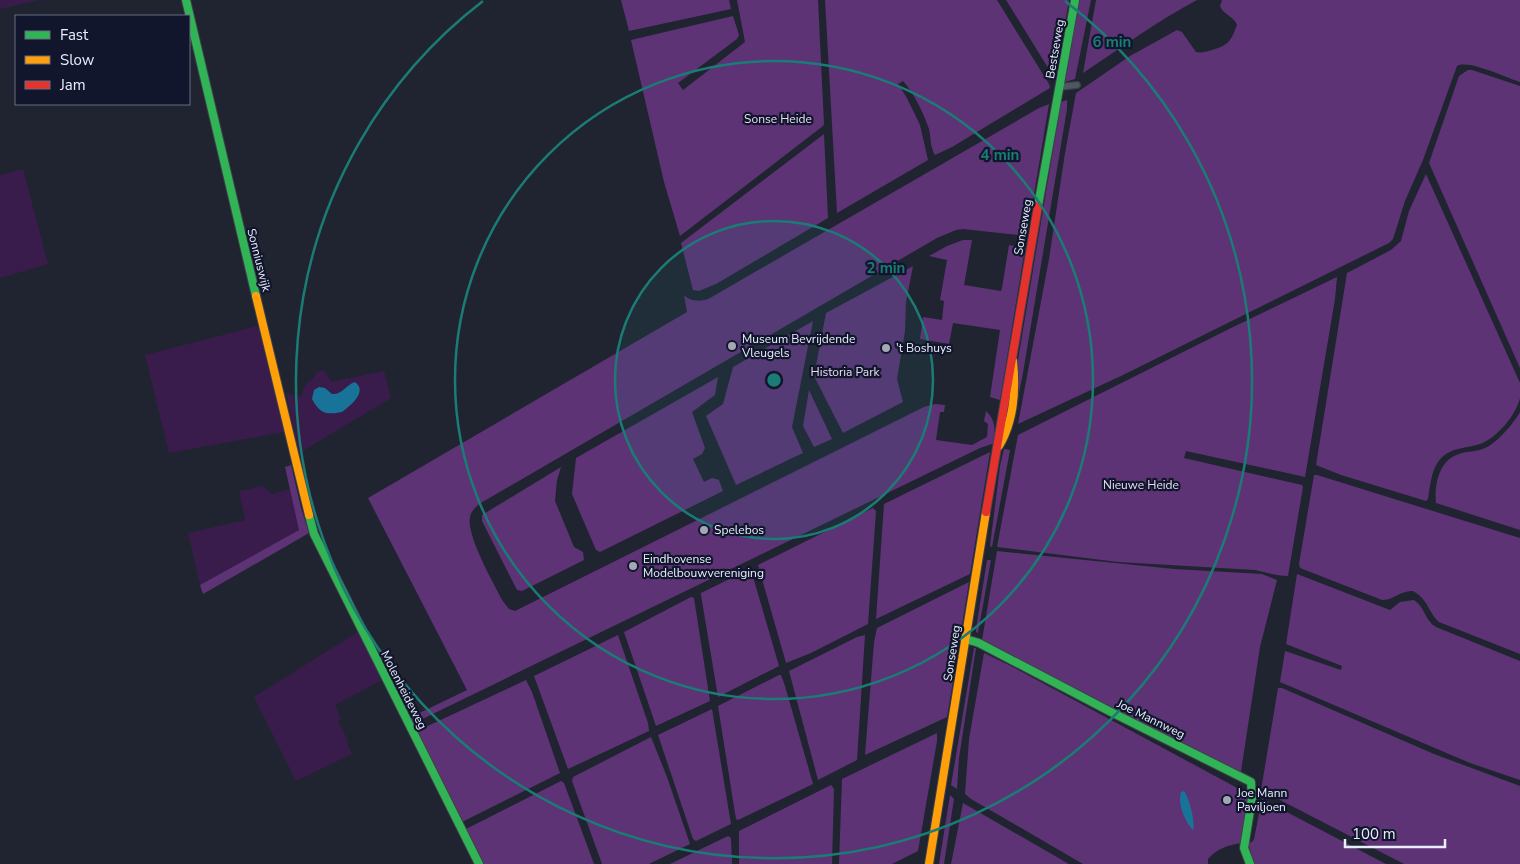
<svg xmlns="http://www.w3.org/2000/svg" width="1520" height="864" font-family="'Nunito Sans',sans-serif">
	<style>
		.green { fill: #391c4c; fill-rule: evenodd }
		.forest { fill: #5d3376 }
		.water { fill: #177397 }
		.lines { fill: none; stroke-linecap: round; stroke-linejoin: round }
		.street-casing { stroke: #3e414b; stroke-width: 8 }
		.fast-casing { stroke: #3e414b; stroke-width: 10 }
		.slow-casing { stroke: #3e414b; stroke-width: 10 }
		.jam-casing { stroke: #3e414b; stroke-width: 10 }
		.street { stroke: #4f5762; stroke-width: 5.5 }
		.fast { stroke: #30b455; stroke-width: 8 }
		.slow { stroke: #ff9f0a; stroke-width: 8 }
		.jam { stroke: #e5322d; stroke-width: 8 }
		.ring { fill: none; stroke: #1a7c75; stroke-width: 2.5 }
		.poi-dot { fill: #a3a7b6; stroke: #11162c; stroke-width: 2 }
		.labels { text-anchor: middle; dominant-baseline: central; stroke-width: 4.5; stroke-linejoin: round; paint-order: stroke }
		.street-label { font-size: 12px; fill: #e9eefe; stroke: #11162c }
		.park-label { font-size: 12px; fill: #e9dcf2; stroke: #11162c }
		.poi-label { font-size: 12px; fill: #e9eefe; stroke: #11162c; text-anchor: start }
		.centre { fill: #1a7c75; stroke: #11162c; stroke-width: 2.5 }
		.ring-label { font-size: 15px; text-anchor: middle; font-weight: bold; fill: #1a7c75; stroke: #11162c; stroke-width: 4.5; stroke-linejoin: round; paint-order: stroke }
	</style>
	<rect width="100%" height="100%" fill="#202430"/>
	<path class="green" d="M0 0H38L0 9Z
		M23 169 48 264 0 278V175Z
		M258 326 284 432 169 453 145 355Z
		M324 370 331 382 384 371 391 398 299 453 286 393 301 397 305 385 314 378 317 372ZM319 387 325 388 332 394C338 395 343 393 346 387L361 390 359 396 349 406Z
		M263 486 272 494 290 489 299 530 200 585 188 533 245 520 239 491Z
		M358 632 382 680 335 705 341 719 338 721 347 739 348 746 352 754 296 781 254 697Z"/>
	<path class="forest" d="M621 0H729L731 9 629 31Z
		M737 0H818L824 124 823 126 680 236 664 182 631 40 733 16 739 35 737 39 678 83 683 90 745 42Z
		M825 0H997L1049 84 1050 88 952 147 935 155C930 147 931 138 929 129 923 112 914 93 903 81L898 84 907 98 920 125 928 160 837 213Z
		M1006 0H1069L1055 79Z
		M1079 0H1091L1075 79 1065 82Z
		M1096 0H1197C1157 21 1121 48 1083 73Z
		M1222 0H1520V82C1507 78 1468 59 1457 66L1423 160 1405 201 1393 239 1389 243 1123 375 1018 424 1049 259 1065 153 1076 93 1130 56 1177 30 1182 32 1196 52C1202 53 1206 52 1212 50 1229 45 1231 41 1237 25 1234 16 1223 15 1220 6Z
		M1468 70H1472L1520 86V368L1429 163 1459 76Z
		M1067 100V109L1023 373 1017 403H1015L1017 366 1061 102Z
		M1049 104 1027 236 963 229 956 230 937 238 479 504C475 508 471 511 470 517 466 535 493 582 502 600L509 609 515 611 924 407 935 404 945 405 944 412H940L936 440 972 445 987 437 988 424 984 421 986 411C997 421 994 431 995 443L980 448 412 724 409 718 467 690 368 498 687 312 684 295C690 302 702 302 710 298L1039 108Z
		M824 134 828 218 716 284 699 291 693 290 681 243Z
		M1426 174 1520 383C1520 388 1520 393 1520 398 1516 415 1497 438 1480 444 1465 449 1448 447 1438 462 1431 472 1430 487 1428 499L1426 501 1341 475 1316 465 1347 273 1391 250 1401 241 1409 211Z
		M963 240H972L964 285 1001 291 1002 288 1009 245 1025 248 1000 400 990 397 1000 330 953 323 949 344 920 339 923 317 942 320 944 301 940 300 947 260 929 256 947 246Z
		M913 266 906 302 905 331 897 379 903 402 843 433 814 376 826 313Z
		M1337 277 1335 299 1305 477 1186 451 1184 458 1302 485 1303 487 1288 576C1276 576 1266 572 1255 570L1118 562 997 547 1018 435 1227 330Z
		M813 321 792 427 803 453 736 485 706 416 723 404 733 367Z
		M718 377 715 395 692 412 705 448 702 454 693 459 704 482 712 478 719 480 723 491 600 552 596 550 572 494 576 458Z
		M809 390 832 439 814 447 803 426Z
		M1520 412V530L1436 503C1434 485 1439 460 1459 454 1467 451 1477 452 1485 448 1497 443 1514 423 1520 412Z
		M1004 449 1010 450 992 547 990 546 1000 466Z
		M990 452 970 574 876 619 884 504Z
		M291 465 301 508 309 533 203 594 200 585 299 530 285 467Z
		M561 467 557 480 555 501 574 547 583 552 584 560 522 591 517 590 482 521V515Z
		M1314 475H1317L1520 538V654L1439 622C1428 612 1429 600 1413 591 1401 590 1394 600 1382 600L1300 568 1299 564Z
		M873 508 876 511 868 624 811 653 786 663 758 565Z
		M997 551 1174 569 1262 574 1277 580 1260 647 1240 778 982 640Z
		M987 560H991L978 633 976 632V629Z
		M748 570H751L779 666 718 697 701 595V593Z
		M1297 574 1390 610 1400 602 1414 600C1425 607 1425 621 1436 627L1520 661V780L1470 763 1280 682 1285 651 1341 670 1342 666 1286 644Z
		M969 582 947 717 865 755 874 642 877 628Z
		M691 597 694 598 710 701 656 726 624 632Z
		M618 635 648 723 649 731 568 769 534 676Z
		M865 635 857 760 818 780 789 671 857 637Z
		M974 648H976L959 758 957 789 951 785Z
		M984 653 1009 665 1254 797 1242 843C1229 845 1217 848 1208 859V864H1083L971 799 965 794 969 739Z
		M779 675H781L785 686 813 784 738 820 736 819 734 807 718 706Z
		M526 680 532 692 560 773 458 824 415 732Z
		M1278 688H1282L1434 754 1520 786V864H1404L1261 790Z
		M712 709 731 824 696 841 693 839 658 735Z
		M937 733V741L918 851 892 864H839L842 779Z
		M651 737 667 777 690 844 649 864H602L572 781 573 777Z
		M561 781 564 783 594 864H478L462 831Z
		M831 785 834 789 832 864H739V831Z
		M950 795 954 799 944 864H939Z
		M1262 799 1386 864H1254L1248 843 1252 842 1254 839Z
		M963 803 1069 864H951Z
		M728 836 731 838 732 864H670Z"/>
	<path class="water" d="M355 382C368 392 351 405 342 412 327 415 320 414 312 399L314 390 319 387 325 388 332 394C342 395 346 385 355 382Z
		M1184 791C1189 797 1196 824 1193 830 1185 822 1177 803 1181 792Z"/>
	<g class="lines">
		<defs>
			<path id="street" d="M1059 87 1077 85"/>
			<path id="fast" d="M186 0 256 296
				M1038 206 1075 0
				M309 515 314 534 479 864
				M966 639 979 643 1109 711 1251 782 1252 798 1244 848 1250 864"/>
			<path id="slow" d="M256 296 309 515
				M999 446C1014 421 1016 390 1013 361
				M929 864 986 512"/>
			<path id="jam" d="M986 512 1038 206"/>
		</defs>
		<use href="#street" class="street-casing"/>
		<use href="#fast" class="fast-casing"/>
		<use href="#slow" class="slow-casing"/>
		<use href="#jam" class="jam-casing"/>
		<use href="#street" class="street"/>
		<use href="#fast" class="fast"/>
		<use href="#slow" class="slow"/>
		<use href="#jam" class="jam"/>
	</g>
	<circle cx="774" cy="380" r="159" fill="#1a7c75" fill-opacity=".12"/>
	<g class="ring">
		<circle cx="774" cy="380" r="159"/>
		<circle cx="774" cy="380" r="319"/>
		<path d="M1065 1A478 478 0 1 1 483 1"/>
	</g>
	<g class="poi-dot">
		<circle cx="732" cy="346" r="5"/>
		<circle cx="886" cy="348" r="5"/>
		<circle cx="704" cy="530" r="5"/>
		<circle cx="633" cy="566" r="5"/>
		<circle cx="1227" cy="800" r="5"/>
	</g>
	<g class="labels">
		<g class="street-label">
			<text transform="translate(1055 49) rotate(-80)">Bestseweg</text>
			<text transform="translate(1023 227) rotate(-80)">Sonseweg</text>
			<text transform="translate(259 260) rotate(76)">Sonniuswijk</text>
			<text transform="translate(952 653) rotate(-81)">Sonseweg</text>
			<text transform="translate(404 690) rotate(63)">Molenheideweg</text>
			<text transform="translate(1151 719) rotate(26)">Joe Mannweg</text>
		</g>
		<g class="park-label">
			<text x="778" y="119">Sonse Heide</text>
			<text x="845" y="372">Historia Park</text>
			<text x="1141" y="485">Nieuwe Heide</text>
		</g>
		<g class="poi-label">
			<text x="742" y="339">Museum Bevrijdende<tspan x="742" dy="14">Vleugels</tspan></text>
			<text x="896" y="348">'t Boshuys</text>
			<text x="714" y="530">Spelebos</text>
			<text x="643" y="559">Eindhovense<tspan x="643" dy="14">Modelbouwvereniging</tspan></text>
			<text x="1237" y="793">Joe Mann<tspan x="1237" dy="14">Paviljoen</tspan></text>
		</g>
	</g>
	<circle cx="774" cy="380" r="8" class="centre"/>
	<g class="ring-label">
		<text x="1112" y="47">6 min</text>
		<text x="1000" y="160">4 min</text>
		<text x="886" y="273">2 min</text>
	</g>
	<rect x="15" y="15" width="175" height="90" fill="#11162c" stroke="#676c80"/>
	<rect x="25" y="31" width="25" height="8" fill="#30b455" stroke="#676c80"/>
	<text x="60" y="40" font-size="15" fill="#e9eefe">Fast</text>
	<rect x="25" y="56" width="25" height="8" fill="#ff9f0a" stroke="#676c80"/>
	<text x="60" y="65" font-size="15" fill="#e9eefe">Slow</text>
	<rect x="25" y="81" width="25" height="8" fill="#e5322d" stroke="#676c80"/>
	<text x="60" y="90" font-size="15" fill="#e9eefe">Jam</text>
	<path d="M1345 839v8h100v-8" fill="none" stroke="#e9eefe" stroke-width="2.5"/>
	<text x="1352" y="839" font-size="15" fill="#e9eefe" stroke="#11162c" stroke-width="4" paint-order="stroke">100 m</text>
</svg>
